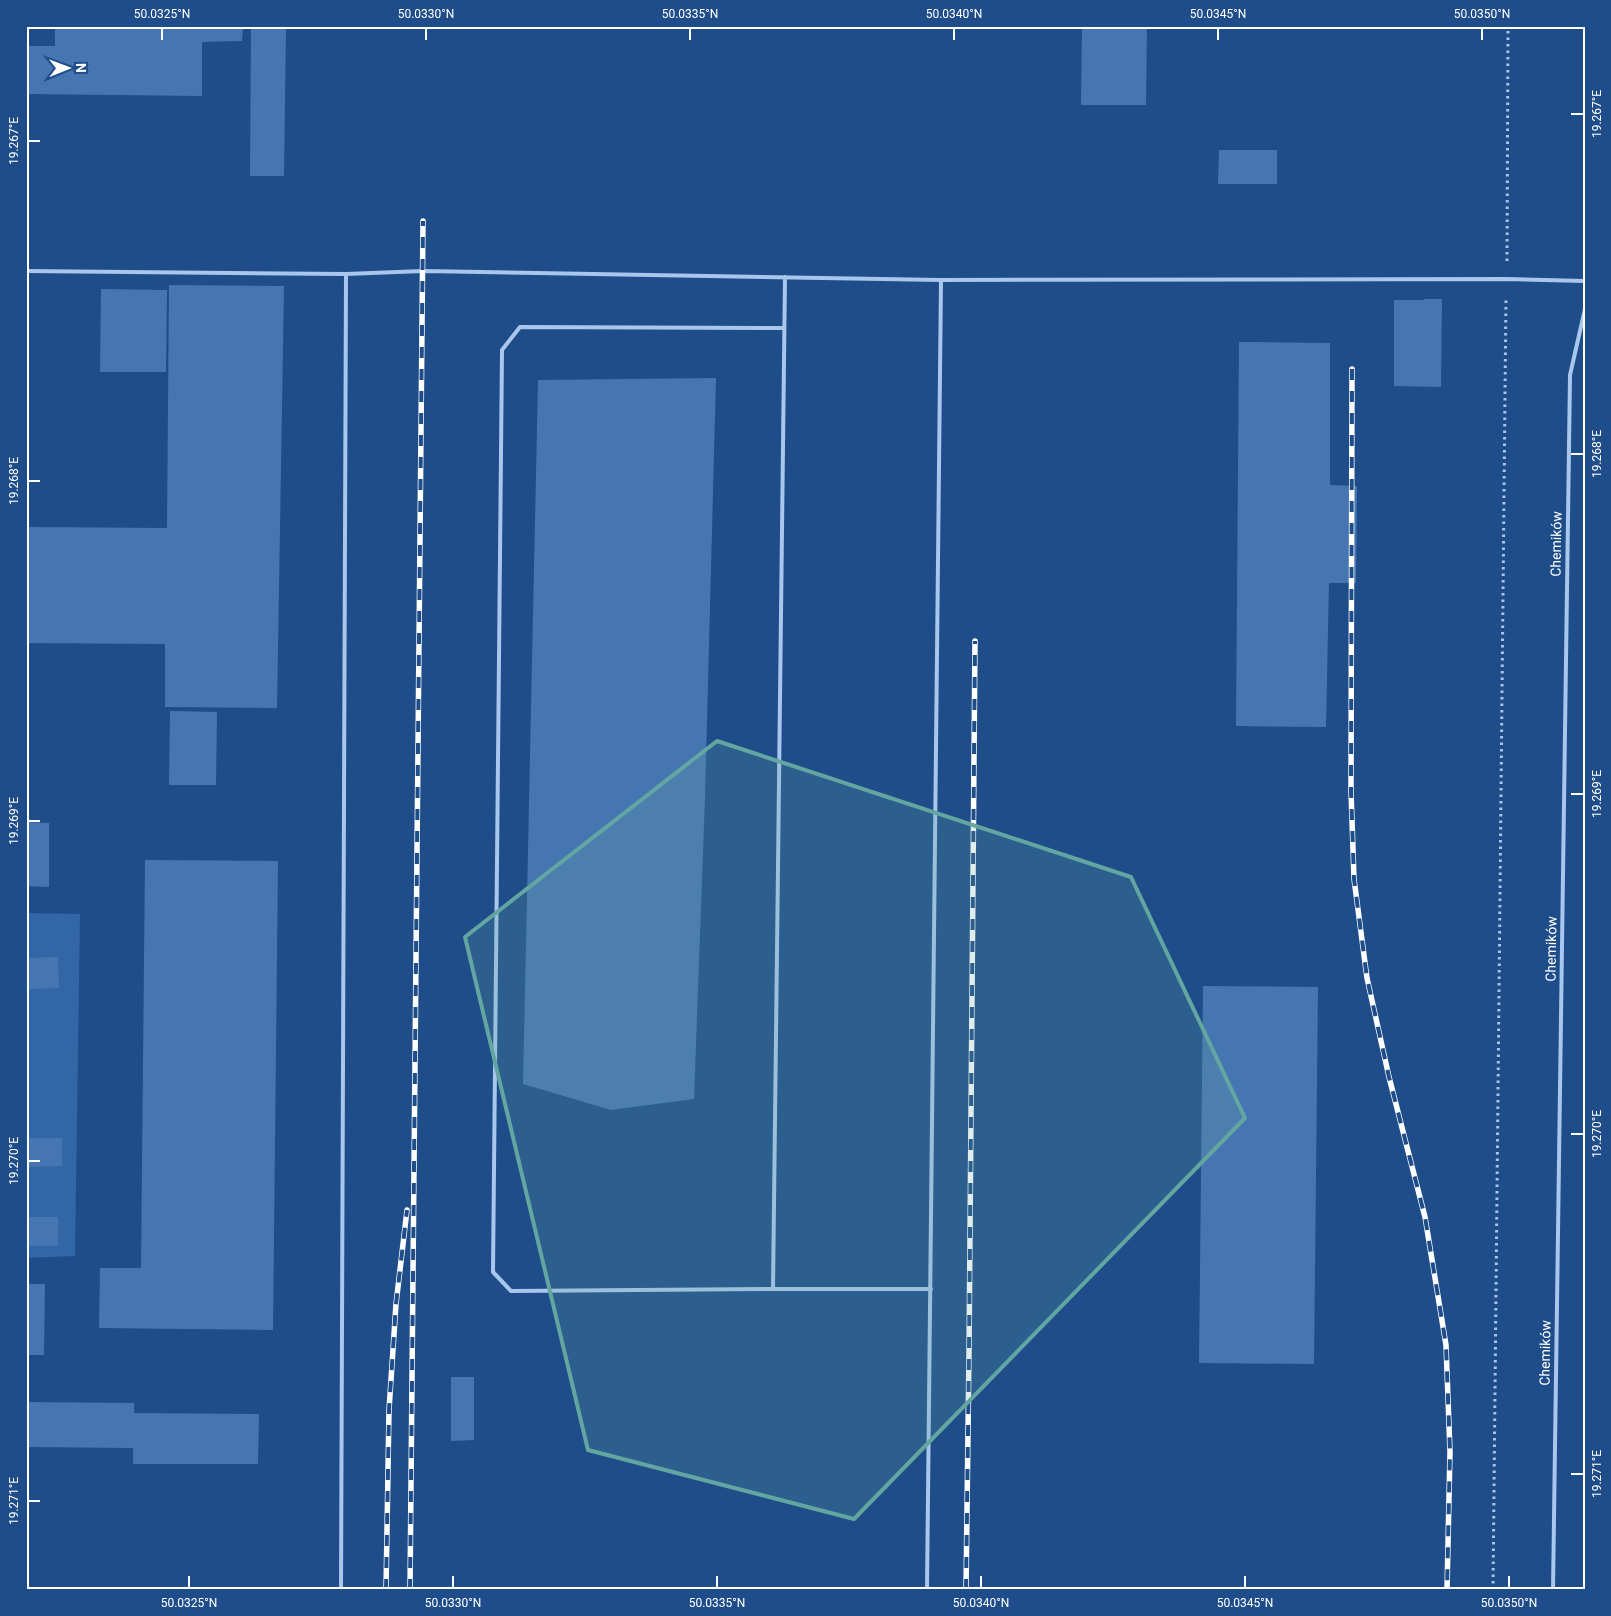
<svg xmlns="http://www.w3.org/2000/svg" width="1611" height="1616" font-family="Roboto,sans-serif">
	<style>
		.green { fill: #3266a7 }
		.building { fill: #4676b2 }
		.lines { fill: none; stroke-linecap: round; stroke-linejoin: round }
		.path { stroke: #a9c7ec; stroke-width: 3; stroke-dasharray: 2.5 4; stroke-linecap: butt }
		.lane { stroke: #a9c7ec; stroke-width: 4 }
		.rail-casing { stroke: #fff; stroke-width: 5.5 }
		.rail { stroke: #1e4d8a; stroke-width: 4; stroke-dasharray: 11; stroke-linecap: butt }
		.marked { fill: #63a6a1; fill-opacity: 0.2; stroke: #63a6a1; stroke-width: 4; stroke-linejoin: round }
		.ticks { fill: none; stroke: #fff; stroke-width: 2 }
		.labels { text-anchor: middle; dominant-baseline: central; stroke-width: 4.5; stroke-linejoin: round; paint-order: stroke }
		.street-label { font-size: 14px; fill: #fff; stroke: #1e4d8a }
		.neatline { fill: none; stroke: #fff; stroke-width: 2 }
		.ticks-label { font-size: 12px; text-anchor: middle; fill: #fff }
	</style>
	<rect width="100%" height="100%" fill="#1e4d8a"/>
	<path class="green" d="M26 913 80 914 75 1256 26 1258Z"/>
	<path class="building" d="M55 26H243L242 41 202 42V96L26 94V46H55Z
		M251 26H286L284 176H250Z
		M1082 26H1147L1146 105H1081Z
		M1219 150H1277V184H1218Z
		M169 285 284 286 277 708 165 707V644L26 643V527L167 528Z
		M101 289 167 290 166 372H100Z
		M1424 299H1442L1441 387 1394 386V300H1424Z
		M1239 342 1330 343V485L1357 486 1356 583H1329L1326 727 1236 726Z
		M716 378 705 798 694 1099 611 1110 523 1084 538 380Z
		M170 711 217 712 216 785H169Z
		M26 822 49 823V887L26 886Z
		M145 860 278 861 273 1330 99 1328 100 1268H141Z
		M58 957 59 988 26 989V958Z
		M1203 986 1318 987 1314 1364 1199 1363Z
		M26 1138H62V1166L26 1167Z
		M26 1217H58V1246H26Z
		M26 1284H45L44 1355H26Z
		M451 1377H474V1440L451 1441Z
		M26 1402 134 1403V1413L259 1414 258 1464H133V1448L26 1447Z"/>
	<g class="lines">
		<path class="path" d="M1507 261 1508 26
			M1493 1590 1506 297"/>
		<path class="lane" d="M26 271 346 274 423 271 941 280 1507 279 1585 281
			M785 277 773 1289H931
			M773 1289 511 1291 493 1272 502 350 520 327 784 328
			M341 1590 346 274
			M927 1590 941 280
			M1553 1590 1570 375 1585 309"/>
		<defs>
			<path id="rail" d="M1352 369 1351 791 1354 879 1367 978 1389 1077 1425 1217 1446 1345 1450 1452 1447 1590
				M386 1590 389 1410 396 1304 407 1210
				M410 1590 423 221
				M966 1590 969 1353 975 641"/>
		</defs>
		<use href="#rail" class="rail-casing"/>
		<use href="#rail" class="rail"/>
	</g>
	<path class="marked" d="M717 741 1131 877 1245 1118 854 1519 588 1450 465 937Z"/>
	<path class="ticks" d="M162 28V40M426 28V40M690 28V40M954 28V40M1218 28V40M1482 28V40M1571 114H1584M28 141H40M1571 454H1584M28 481H40M1571 794H1584M28 821H40M1571 1134H1584M28 1161H40M1571 1474H1584M28 1501H40M189 1576V1588M453 1576V1588M717 1576V1588M981 1576V1588M1245 1576V1588M1509 1576V1588"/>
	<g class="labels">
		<g class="street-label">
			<text transform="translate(1556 544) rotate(-89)">Chemików</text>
			<text transform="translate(1551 949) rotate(-89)">Chemików</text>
			<text transform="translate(1545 1353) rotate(-89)">Chemików</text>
		</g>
	</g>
	<rect width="1611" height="1616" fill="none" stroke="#1e4d8a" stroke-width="55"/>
	<g transform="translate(68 68) rotate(89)" stroke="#1e4d8a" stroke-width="4" paint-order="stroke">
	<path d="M0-4L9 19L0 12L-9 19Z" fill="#ffffff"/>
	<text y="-8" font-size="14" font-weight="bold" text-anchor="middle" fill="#ffffff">N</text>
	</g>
	<rect x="28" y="28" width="1556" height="1560" class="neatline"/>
	<g class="ticks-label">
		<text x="162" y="18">50.0325°N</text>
		<text x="426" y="18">50.0330°N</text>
		<text x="690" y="18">50.0335°N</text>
		<text x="954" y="18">50.0340°N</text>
		<text x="1218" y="18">50.0345°N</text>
		<text x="1482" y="18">50.0350°N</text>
		<text transform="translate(1597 114) rotate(-90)" y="4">19.267°E</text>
		<text transform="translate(14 141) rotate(-90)" y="4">19.267°E</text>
		<text transform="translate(1597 454) rotate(-90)" y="4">19.268°E</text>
		<text transform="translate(14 481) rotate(-90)" y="4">19.268°E</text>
		<text transform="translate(1597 794) rotate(-90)" y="4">19.269°E</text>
		<text transform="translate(14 821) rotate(-90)" y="4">19.269°E</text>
		<text transform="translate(1597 1134) rotate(-90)" y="4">19.270°E</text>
		<text transform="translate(14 1161) rotate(-90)" y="4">19.270°E</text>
		<text transform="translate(1597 1474) rotate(-90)" y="4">19.271°E</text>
		<text transform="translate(14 1501) rotate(-90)" y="4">19.271°E</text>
		<text x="189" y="1607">50.0325°N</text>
		<text x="453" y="1607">50.0330°N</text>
		<text x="717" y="1607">50.0335°N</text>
		<text x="981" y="1607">50.0340°N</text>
		<text x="1245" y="1607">50.0345°N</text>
		<text x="1509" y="1607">50.0350°N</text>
	</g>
</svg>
